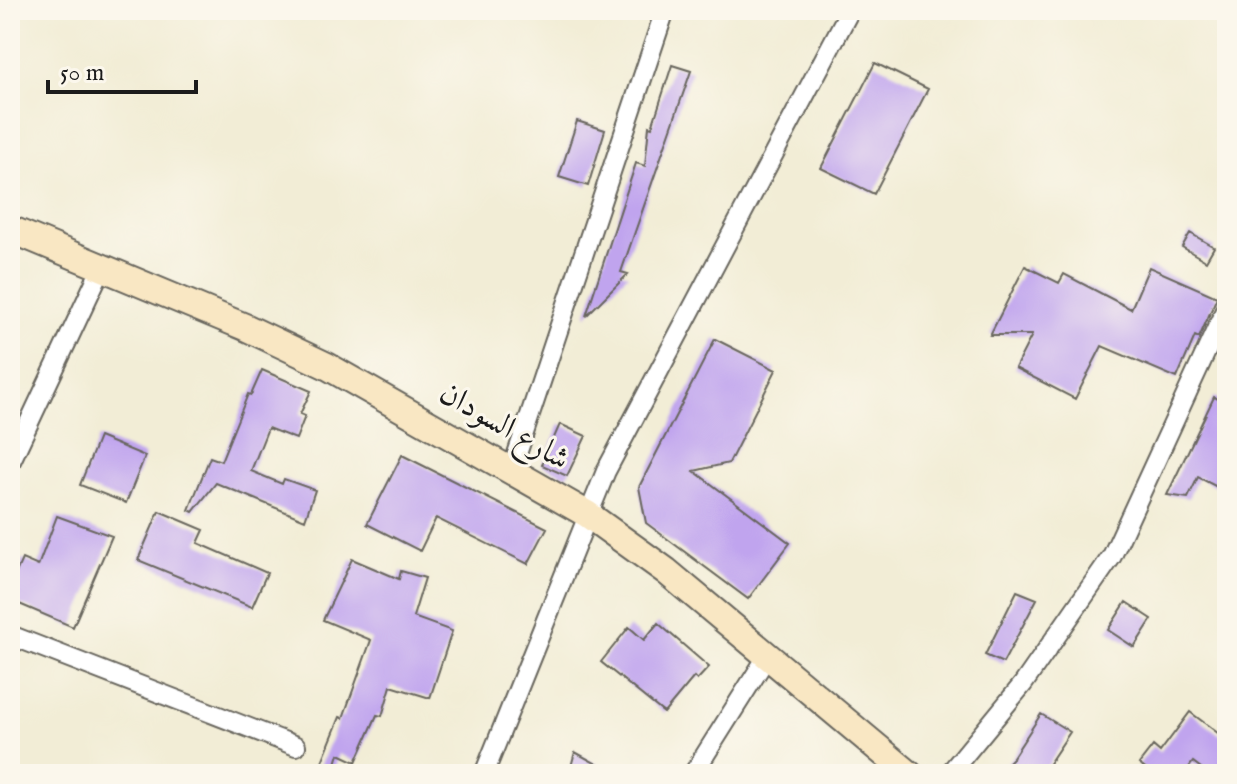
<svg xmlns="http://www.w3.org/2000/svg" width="1237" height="784" font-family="'IM FELL English',Amiri,serif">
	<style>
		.building { fill: #c0a4ee }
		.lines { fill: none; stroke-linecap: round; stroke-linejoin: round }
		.street-casing { stroke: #67655d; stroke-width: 22 }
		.secondary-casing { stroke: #67655d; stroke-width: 30 }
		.street { stroke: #fff; stroke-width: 18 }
		.secondary { stroke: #f9e7c3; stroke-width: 26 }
		.labels { text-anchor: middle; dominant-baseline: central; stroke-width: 6; stroke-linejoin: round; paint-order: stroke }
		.street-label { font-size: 32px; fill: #1c1c1c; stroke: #fbf7ec }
	</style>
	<rect width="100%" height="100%" fill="#fbf7ec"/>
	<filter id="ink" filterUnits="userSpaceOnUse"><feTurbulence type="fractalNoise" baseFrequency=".0125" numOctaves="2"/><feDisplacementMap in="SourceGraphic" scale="16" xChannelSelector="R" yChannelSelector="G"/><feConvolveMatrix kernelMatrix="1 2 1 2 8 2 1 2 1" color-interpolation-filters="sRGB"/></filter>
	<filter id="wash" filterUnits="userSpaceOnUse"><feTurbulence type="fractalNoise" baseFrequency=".006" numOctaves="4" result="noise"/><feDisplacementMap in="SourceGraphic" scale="32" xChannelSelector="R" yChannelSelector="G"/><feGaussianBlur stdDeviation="1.8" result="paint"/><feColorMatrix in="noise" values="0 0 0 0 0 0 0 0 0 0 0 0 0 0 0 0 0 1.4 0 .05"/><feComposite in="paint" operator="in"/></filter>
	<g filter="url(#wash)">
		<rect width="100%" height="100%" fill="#f2edd6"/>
		<g id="blocks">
			<path class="building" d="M875 63 928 89 874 194 821 168Z
				M672 65 691 71 621 272 628 274 586 316 636 163 645 166 649 126 652 127Z
				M577 121 605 130 588 186 559 177Z
				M1190 233 1214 247 1206 261 1182 247Z
				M1025 266 1059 283 1064 274 1131 309 1149 267 1217 297 1199 338 1195 336 1177 378 1102 346 1075 399 1015 368 1032 335H990Z
				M715 339 776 370 729 463 694 471 790 543 748 599 646 523 639 487Z
				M262 370 311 391 300 414 305 416 296 439 268 428 251 471 282 484 284 479 315 490 305 520 216 483 193 512 189 510 210 457 221 461 248 394 251 395Z
				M1214 397 1227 403V492L1198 477 1188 498 1167 495Z
				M560 424 586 436 567 476 542 465Z
				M99 437 145 456 126 503 80 485Z
				M402 455 547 528 528 564 436 518 420 551 367 524Z
				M159 511 204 530 198 543 267 573 252 607 138 560Z
				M57 516 112 536 73 627 10 600V586L22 559 38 566Z
				M352 559 399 579 401 571 425 578 413 617 452 631 430 698 391 686 382 716 377 715 356 762 339 754 333 773 319 769 340 717 343 718 371 640 323 620Z
				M1017 591 1037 599 1003 663 985 655Z
				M1126 602 1152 619 1134 647 1108 630Z
				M658 623 709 667 697 680 694 677 664 713 601 662 629 627 644 640Z
				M1190 712 1227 740V774H1209L1193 762 1184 774H1152L1139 764 1153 746 1160 752Z
				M1041 714 1070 732 1042 774H996L1013 757Z
				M575 752 615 774H569Z"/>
		</g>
	</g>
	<g filter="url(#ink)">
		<use href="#blocks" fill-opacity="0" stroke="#67655d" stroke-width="2"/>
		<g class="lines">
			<defs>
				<path id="street" d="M10 463 102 267
					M512 469 665 10
					M10 635 296 746
					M484 774 606 471 850 10
					M693 774 768 655
					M949 774 1023 684 1112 556 1227 306"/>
				<path id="secondary" d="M10 229 245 327 327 366 587 514 666 571 909 774"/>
			</defs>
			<use href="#street" class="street-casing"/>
			<use href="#secondary" class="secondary-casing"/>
			<use href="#street" class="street"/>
			<use href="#secondary" class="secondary"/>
		</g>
	</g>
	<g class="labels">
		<g class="street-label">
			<text transform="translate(504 427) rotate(30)">شارع السودان</text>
		</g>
	</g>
	<rect width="1237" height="784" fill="none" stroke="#fbf7ec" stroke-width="40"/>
	<path d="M48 80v12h148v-12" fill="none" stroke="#1c1c1c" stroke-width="4"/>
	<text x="60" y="80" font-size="24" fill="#1c1c1c" stroke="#fbf7ec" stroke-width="6" paint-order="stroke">50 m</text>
</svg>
